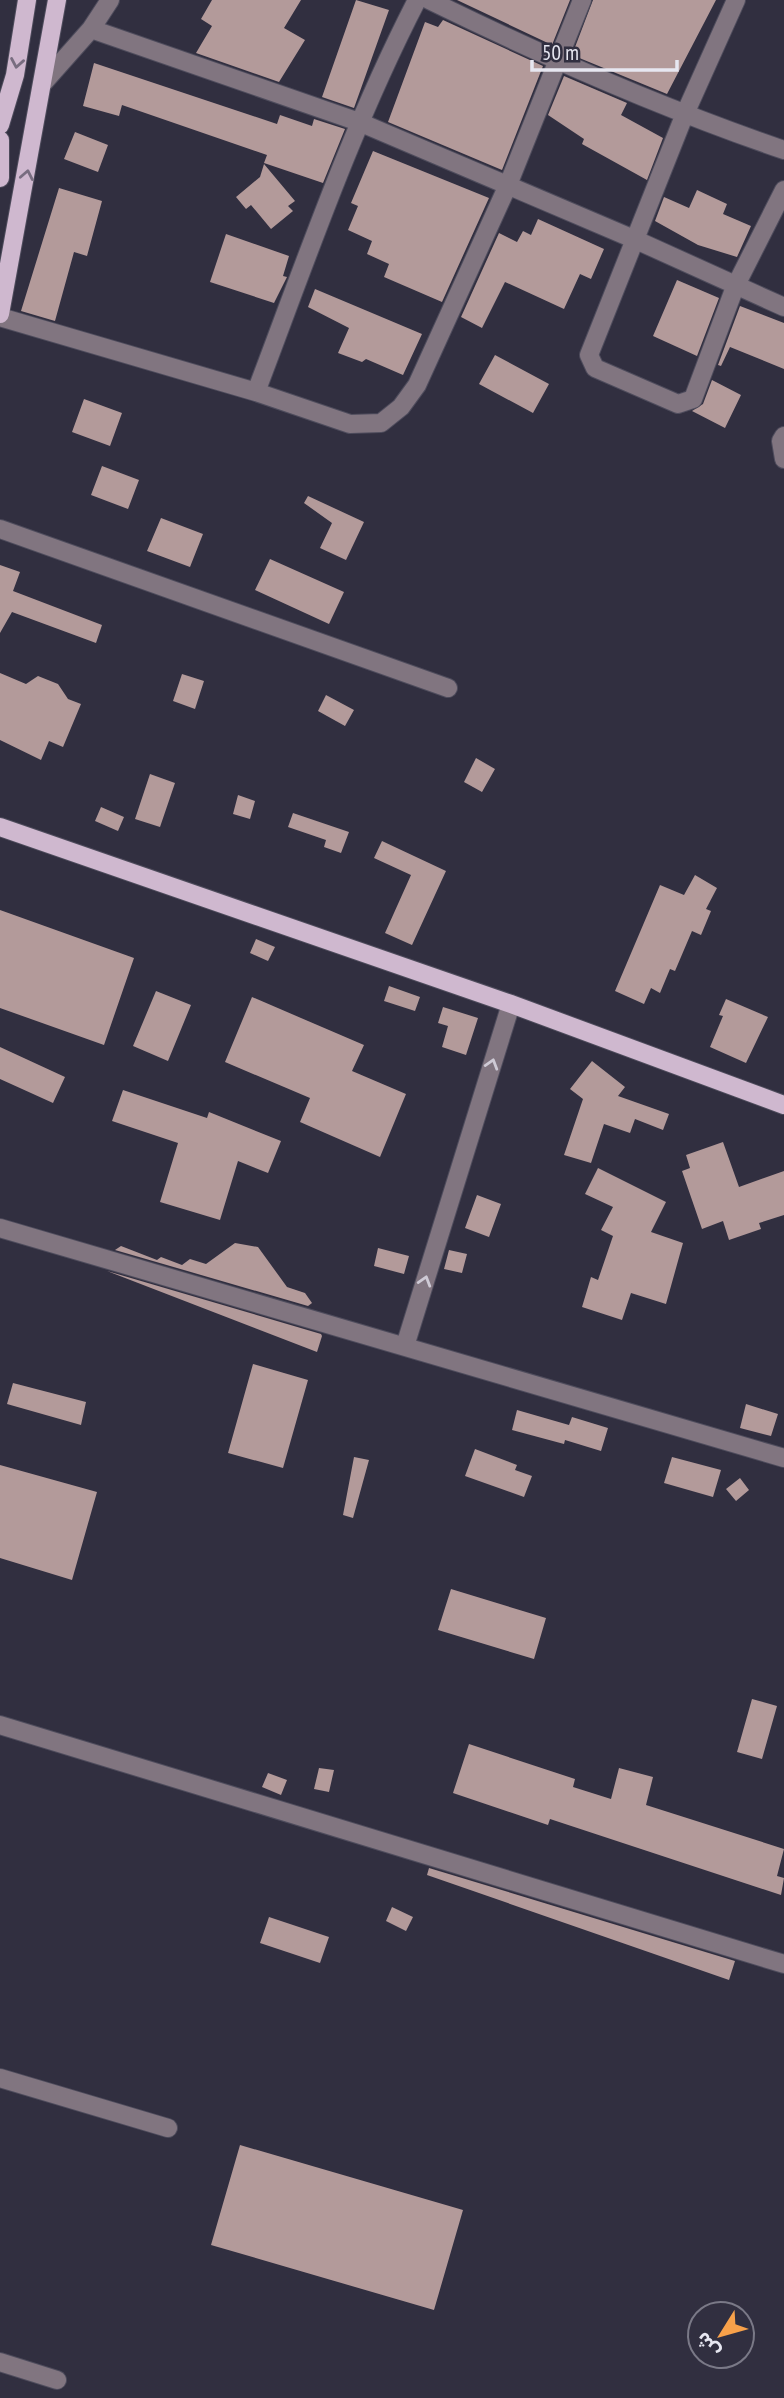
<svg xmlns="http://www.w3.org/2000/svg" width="784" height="2398" font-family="'PT Sans Narrow','Noto Sans Arabic',sans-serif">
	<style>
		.building { fill: #b39a9a }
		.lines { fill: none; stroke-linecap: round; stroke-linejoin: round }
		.minor-casing { stroke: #4e4c5c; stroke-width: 20 }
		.major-casing { stroke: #4e4c5c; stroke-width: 20 }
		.minor { stroke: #817580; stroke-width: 18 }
		.major { stroke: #cfb8cf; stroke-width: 18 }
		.oneway { stroke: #786d80 }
		.oneway2 { stroke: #cecad5 }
	</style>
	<rect width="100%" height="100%" fill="#312f40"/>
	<path class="building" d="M212 0H301L284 28 305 40 279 82 196 53 212 26 201 19Z
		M356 0 389 10 354 108 322 97Z
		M457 0H570L552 45Z
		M593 0H716L667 94 572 55Z
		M443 20 543 66 502 170 388 122 425 22 438 27Z
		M94 63 277 124 280 115 312 126 314 119 345 129 323 183 264 163 267 155 122 105 119 116 83 106Z
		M564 76 627 103 621 115 663 138 647 180 582 144 584 139 548 115Z
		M75 132 108 145 98 172 64 159Z
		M373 151 489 198 442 302 384 277 389 264 367 254 372 241 348 230 358 206 351 203Z
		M264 164 295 201 288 206 293 211 271 229 251 205 246 209 236 197 260 177Z
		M59 188 102 201 87 256 74 252 55 321 21 311Z
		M697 190 727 204 723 214 751 226 737 257 698 245 655 221 664 197 689 208Z
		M538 219 604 249 591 279 580 274 564 309 505 282 482 328 461 317 499 233 517 242 523 231 531 235Z
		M226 234 289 256 283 276 287 277 274 303 210 282Z
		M677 280 719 298 697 356 653 336Z
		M315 289 422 334 403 375 366 359 362 362 338 353 349 328 308 307Z
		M740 306 784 323V369L730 347 721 366 718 365Z
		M495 355 549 384 533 413 479 384Z
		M712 380 741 395 725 428 692 411 703 404Z
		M84 399 122 413 110 446 72 432Z
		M102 466 139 480 128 509 91 495Z
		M308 496 364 522 346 560 320 548 332 523 304 503Z
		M161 518 203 534 190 567 147 551Z
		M270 559 344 592 329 624 255 590Z
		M0 565 20 572 13 591 102 625 96 643 12 612 0 633Z
		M0 673 26 684 38 676 58 684 68 699 81 704 63 747 49 741 41 760 0 740Z
		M182 674 204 681 195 709 173 701Z
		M326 695 354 710 345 726 318 711Z
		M476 758 495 769 482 792 464 782Z
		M150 774 175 783 160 827 135 819Z
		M238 795 255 801 250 819 233 814Z
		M101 807 124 817 118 831 95 821Z
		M293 813 349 832 341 853 324 847 326 840 288 827Z
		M382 841 446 871 412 945 385 933 411 875 374 858Z
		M695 875 717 888 706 909 711 911 701 935 692 931 675 971 670 969 660 993 651 988 644 1004 615 991 660 885 684 895Z
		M0 910 134 958 104 1045 0 1008Z
		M256 939 275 947 268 961 250 953Z
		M389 986 420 997 415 1011 384 1001Z
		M156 991 191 1005 168 1061 133 1046Z
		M252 997 364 1045 352 1071 406 1094 380 1157 300 1122 310 1098 225 1062Z
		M726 999 768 1017 746 1063 710 1047 723 1016 719 1015Z
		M443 1007 478 1018 466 1055 442 1047 448 1026 438 1023Z
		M0 1047 65 1077 53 1103 0 1079Z
		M592 1061 625 1087 618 1096 669 1114 663 1130 635 1119 630 1133 604 1124 591 1163 564 1155 583 1099 570 1089Z
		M123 1090 207 1118 209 1112 281 1141 268 1173 238 1161 220 1220 160 1202 178 1143 112 1121Z
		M723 1142 739 1187 784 1171V1215L759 1223 761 1229 729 1240 723 1221 702 1229 682 1171 690 1168 686 1155Z
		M598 1168 666 1202 651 1232 683 1243 666 1304 631 1293 622 1320 582 1307 591 1277 598 1280 613 1236 601 1230 613 1207 585 1194Z
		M477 1195 501 1204 489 1237 465 1228Z
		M235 1243 258 1247 287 1287 305 1293 312 1303 308 1306 115 1250 121 1246 157 1260 161 1257 182 1265 190 1259 206 1264Z
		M378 1248 409 1256 404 1274 374 1266Z
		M449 1250 467 1254 462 1273 444 1269Z
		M107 1271 321 1334 322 1336 317 1352Z
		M253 1364 308 1380 283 1468 228 1453Z
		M13 1383 86 1402 81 1425 7 1404Z
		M746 1404 778 1414 771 1436 740 1428Z
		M517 1410 569 1425 572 1417 608 1428 601 1451 565 1440 564 1444 512 1430Z
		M475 1449 517 1465 515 1470 532 1476 524 1497 465 1476Z
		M354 1457 369 1460 353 1518 343 1515Z
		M672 1457 721 1470 713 1497 664 1483Z
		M0 1465 97 1492 72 1580 0 1558Z
		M740 1478 749 1490 736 1501 726 1489Z
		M451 1589 546 1618 534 1659 438 1630Z
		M752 1699 777 1706 762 1759 737 1752Z
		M469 1744 575 1779 573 1787 611 1799 619 1768 653 1777 646 1805 784 1849 777 1876 784 1878 781 1895 550 1819 548 1825 453 1793Z
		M319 1768 334 1770 329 1792 314 1789Z
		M268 1773 287 1780 281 1795 262 1787Z
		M429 1868 735 1961 729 1980 427 1875Z
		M392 1907 413 1917 406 1931 386 1921Z
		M269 1917 329 1937 320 1963 260 1943Z
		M240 2145 463 2210 434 2310 211 2245Z"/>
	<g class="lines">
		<defs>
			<path id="minor" d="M429 0C545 57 661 108 784 150
				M736 0 684 116 589 355 595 368 678 404 693 399 735 287 784 190
				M91 29 359 122 636 240 784 307
				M44 82 91 29 110 0
				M0 317 256 392 350 424 381 423 401 407 417 385 508 185 582 0
				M256 392C306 260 352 126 417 0
				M784 436 781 441 784 459
				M0 529 448 688
				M0 1228 784 1458
				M405 1346 511 1004
				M0 1725 784 1964
				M0 2078 168 2128
				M0 2362 57 2380"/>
			<path id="major" d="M0 125 15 75 27 0
				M0 140V178
				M0 314 57 0
				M0 827 511 1004 784 1105"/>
		</defs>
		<use href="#minor" class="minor-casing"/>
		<use href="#major" class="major-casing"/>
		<use href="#minor" class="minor"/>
		<use href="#major" class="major"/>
	</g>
	<defs><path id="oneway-chevron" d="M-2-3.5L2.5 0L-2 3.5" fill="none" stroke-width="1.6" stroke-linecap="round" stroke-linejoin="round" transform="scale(1.75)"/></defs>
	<g class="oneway">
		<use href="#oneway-chevron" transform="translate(17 63) rotate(100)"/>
		<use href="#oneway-chevron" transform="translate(27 175) rotate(-79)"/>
	</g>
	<g class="oneway2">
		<use href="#oneway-chevron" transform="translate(492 1064) rotate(-73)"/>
		<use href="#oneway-chevron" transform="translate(425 1281) rotate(-73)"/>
	</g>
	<g transform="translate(721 2335) rotate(233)"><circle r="33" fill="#312f40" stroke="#7a7987" stroke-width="2"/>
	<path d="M0-5L12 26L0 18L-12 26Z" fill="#f8a14a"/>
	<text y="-10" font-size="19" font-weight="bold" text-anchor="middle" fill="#e7e7f1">ش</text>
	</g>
	<path d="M532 60v10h145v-10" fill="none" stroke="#e7e7f1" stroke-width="3.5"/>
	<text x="542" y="60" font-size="21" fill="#e7e7f1" stroke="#312f40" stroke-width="5" paint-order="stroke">50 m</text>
</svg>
